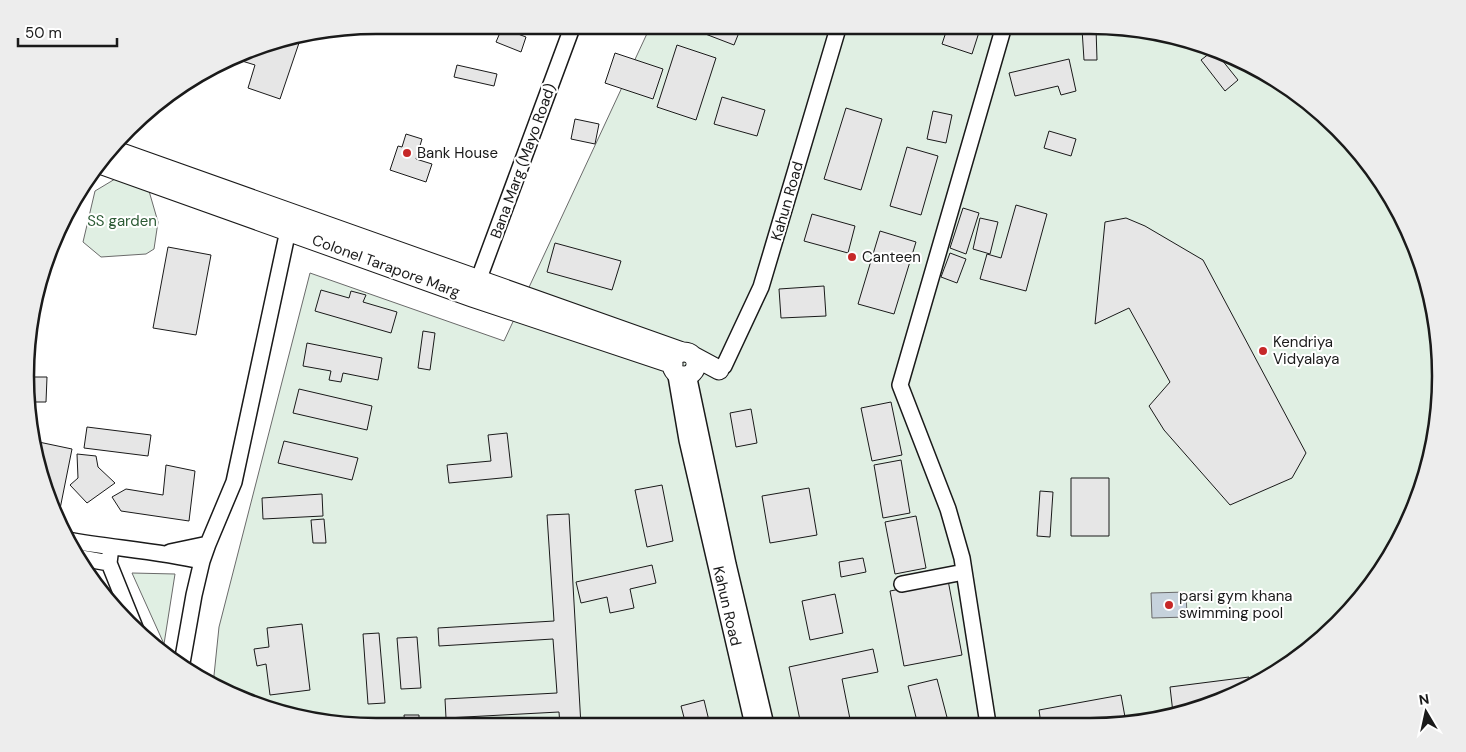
<svg xmlns="http://www.w3.org/2000/svg" width="1466" height="752" font-family="'DM Sans',sans-serif">
	<style>
		.green { fill: #e0efe3; stroke: #6a6a6a }
		.water { fill: #c6d2dc; stroke: #6a6a6a }
		.building { fill: #e6e6e6; stroke: #1a1a1a }
		.lines { fill: none; stroke-linecap: round; stroke-linejoin: round }
		.minor-casing { stroke: #1a1a1a; stroke-width: 18 }
		.major-casing { stroke: #1a1a1a; stroke-width: 21 }
		.minor { stroke: #fff; stroke-width: 15 }
		.major { stroke: #fff; stroke-width: 19 }
		.poi-dot { fill: #c62828; stroke: #fff; stroke-width: 2 }
		.labels { text-anchor: middle; dominant-baseline: central; stroke-width: 4; stroke-linejoin: round; paint-order: stroke }
		.poi-label { font-size: 15px; fill: #1a1a1a; stroke: #fff; text-anchor: start }
		.street-label { font-size: 15px; fill: #1a1a1a; stroke: #fff }
		.park-label { font-size: 15px; fill: #2b5a34; stroke: #fff }
		.rim { fill: none; stroke: #1a1a1a; stroke-width: 2.5 }
	</style>
	<rect width="100%" height="100%" fill="#fff"/>
	<path class="green" d="M651 25 1113 26 1181 37 1245 61 1303 97 1354 144 1394 200 1422 263 1438 330 1440 399 1429 467 1405 531 1354 607 1303 655 1224 700 1136 724 353 726 285 715 221 691 213 685 219 627 310 273 504 341Z
		M115 179 149 191 158 222 154 249 146 254 101 257 83 242 95 191Z
		M132 573 175 574 164 644Z"/>
	<path class="water" d="M1186 592 1187 617 1152 618 1151 593Z"/>
	<path class="building" d="M682 25H742L734 45Z
		M948 26H981L972 54 942 44Z
		M502 28 526 37 521 52 496 42Z
		M1096 28 1097 60H1084L1082 29Z
		M295 38 300 40 280 99 248 88 255 65 242 61 245 53 250 50 255 52 257 47 263 44Z
		M677 45 716 58 696 120 657 107Z
		M1214 50 1238 80 1225 91 1201 60Z
		M615 53 663 69 653 99 605 83Z
		M1069 59 1076 91 1061 95 1058 86 1015 96 1009 73Z
		M457 65 497 74 494 86 454 77Z
		M722 97 765 110 757 136 714 124Z
		M846 108 882 119 861 190 824 179Z
		M933 111 952 115 946 143 927 139Z
		M575 119 599 124 595 144 571 139Z
		M1049 131 1076 139 1071 156 1044 148Z
		M406 134 422 139 416 159 432 164 426 182 390 170 398 146 402 147Z
		M907 147 938 156 921 215 890 206Z
		M1016 205 1047 214 1026 291 980 279 987 254 1001 258Z
		M963 208 979 213 966 254 950 248Z
		M812 214 855 226 848 253 804 241Z
		M980 218 998 222 990 254 973 249Z
		M1126 218 1145 226 1203 260 1306 453 1292 478 1230 505 1164 430 1149 406 1170 382 1129 308 1095 324 1105 222Z
		M880 231 916 242 894 314 858 304Z
		M555 243 621 261 612 290 547 272Z
		M168 247 211 255 196 335 153 328Z
		M950 253 966 259 957 283 941 277Z
		M824 286 826 316 781 318 779 289Z
		M321 290 349 298 351 291 366 295 363 302 397 312 391 333 315 311Z
		M423 331 435 333 430 370 418 368Z
		M307 343 382 358 378 380 343 373 341 382 329 380 331 371 303 366Z
		M29 377H47L46 402H29Z
		M299 389 372 406 367 430 293 413Z
		M891 402 902 455 872 461 861 408Z
		M751 409 757 443 736 447 730 413Z
		M87 427 151 435 148 456 84 448Z
		M507 433 512 477 449 483 447 465 491 461 488 435Z
		M34 441 72 449 58 519H57Z
		M284 441 358 458 352 480 278 463Z
		M77 454 96 456 98 467 115 483 87 503 70 485 78 478Z
		M901 460 910 513 883 518 874 465Z
		M166 465 195 471 189 521 121 511 112 497 126 489 163 495Z
		M1071 478H1109V536H1071Z
		M662 485 673 541 647 547 635 490Z
		M809 488 817 535 770 543 762 496Z
		M1040 491 1053 492 1050 537 1037 536Z
		M322 494 323 516 263 519 262 498Z
		M569 514 581 726H560L559 712 446 718 445 699 557 693 553 639 439 646 438 628 554 621 547 515Z
		M916 516 926 568 895 574 885 522Z
		M324 519 326 543H313L311 520Z
		M863 558 866 572 841 577 839 562Z
		M652 565 656 583 630 589 634 608 610 613 607 597 581 603 576 582Z
		M948 580 962 655 904 666 890 591Z
		M835 594 843 633 810 640 802 601Z
		M302 624 310 690 270 695 266 664 257 666 254 649 269 647 267 628Z
		M379 633 385 703 368 704 363 634Z
		M417 637 421 688 401 689 397 638Z
		M873 649 878 672 842 679 850 719 820 725H801L789 667Z
		M1249 677 1250 685 1224 700 1173 713 1170 687Z
		M937 679 949 725H918L908 686Z
		M1121 695 1125 717 1088 724H1041L1039 710Z
		M704 700 710 725H686L681 706Z
		M404 715H419V726H405Z"/>
	<g class="lines">
		<defs>
			<path id="minor" d="M475 289 573 25
				M675 370 687 440 753 725
				M719 370 724 366 761 287 839 25
				M688 374 728 564 766 725
				M67 540C112 548 158 551 202 561
				M111 547 109 563 136 630
				M170 552 208 544
				M81 558 109 563
				M902 584 964 572
				M182 663 194 595 202 561 208 544 234 482 290 221
				M988 724 962 558 948 509 900 385 1004 26"/>
			<path id="major" d="M113 150 682 352
				M100 164 472 297 673 364
				M672 364a12 12 0 1 1 24 0a12 12 0 1 1-24 0Z
				M693 356 719 370"/>
		</defs>
		<use href="#minor" class="minor-casing"/>
		<use href="#major" class="major-casing"/>
		<use href="#minor" class="minor"/>
		<use href="#major" class="major"/>
	</g>
	<g class="poi-dot">
		<circle cx="407" cy="153" r="5"/>
		<circle cx="852" cy="257" r="5"/>
		<circle cx="1263" cy="351" r="5"/>
		<circle cx="1169" cy="605" r="5"/>
	</g>
	<g class="labels">
		<g class="poi-label">
			<text x="417" y="153">Bank House</text>
			<text x="862" y="257">Canteen</text>
			<text x="1273" y="342">Kendriya<tspan x="1273" dy="17">Vidyalaya</tspan></text>
			<text x="1179" y="596">parsi gym khana<tspan x="1179" dy="17">swimming pool</tspan></text>
		</g>
		<g class="street-label">
			<text transform="translate(523 161) rotate(-70)">Bana Marg (Mayo Road)</text>
			<text transform="translate(787 201) rotate(-74)">Kahun Road</text>
			<text transform="translate(386 266) rotate(20)">Colonel Tarapore Marg</text>
			<text transform="translate(727 606) rotate(77)">Kahun Road</text>
		</g>
		<g class="park-label">
			<text x="122" y="221">SS garden</text>
		</g>
	</g>
	<path d="M0 0H1466V752H0ZM376 34H1090A342 342 0 0 1 1432 376V376A342 342 0 0 1 1090 718H376A342 342 0 0 1 34 376V376A342 342 0 0 1 376 34Z" fill="#ededed" fill-rule="evenodd"/>
	<path class="rim" d="M376 34H1090A342 342 0 0 1 1432 376V376A342 342 0 0 1 1090 718H376A342 342 0 0 1 34 376V376A342 342 0 0 1 376 34Z"/>
	<g transform="translate(1426 712) rotate(351)" stroke="#ffffff" stroke-width="4" paint-order="stroke">
	<path d="M0-4L9 19L0 12L-9 19Z" fill="#1a1a1a"/>
	<text y="-8" font-size="14" font-weight="bold" text-anchor="middle" fill="#1a1a1a">N</text>
	</g>
	<path d="M18 38v8h99v-8" fill="none" stroke="#1a1a1a" stroke-width="2.5"/>
	<text x="25" y="38" font-size="15" fill="#1a1a1a" stroke="#ffffff" stroke-width="4" paint-order="stroke">50 m</text>
</svg>
